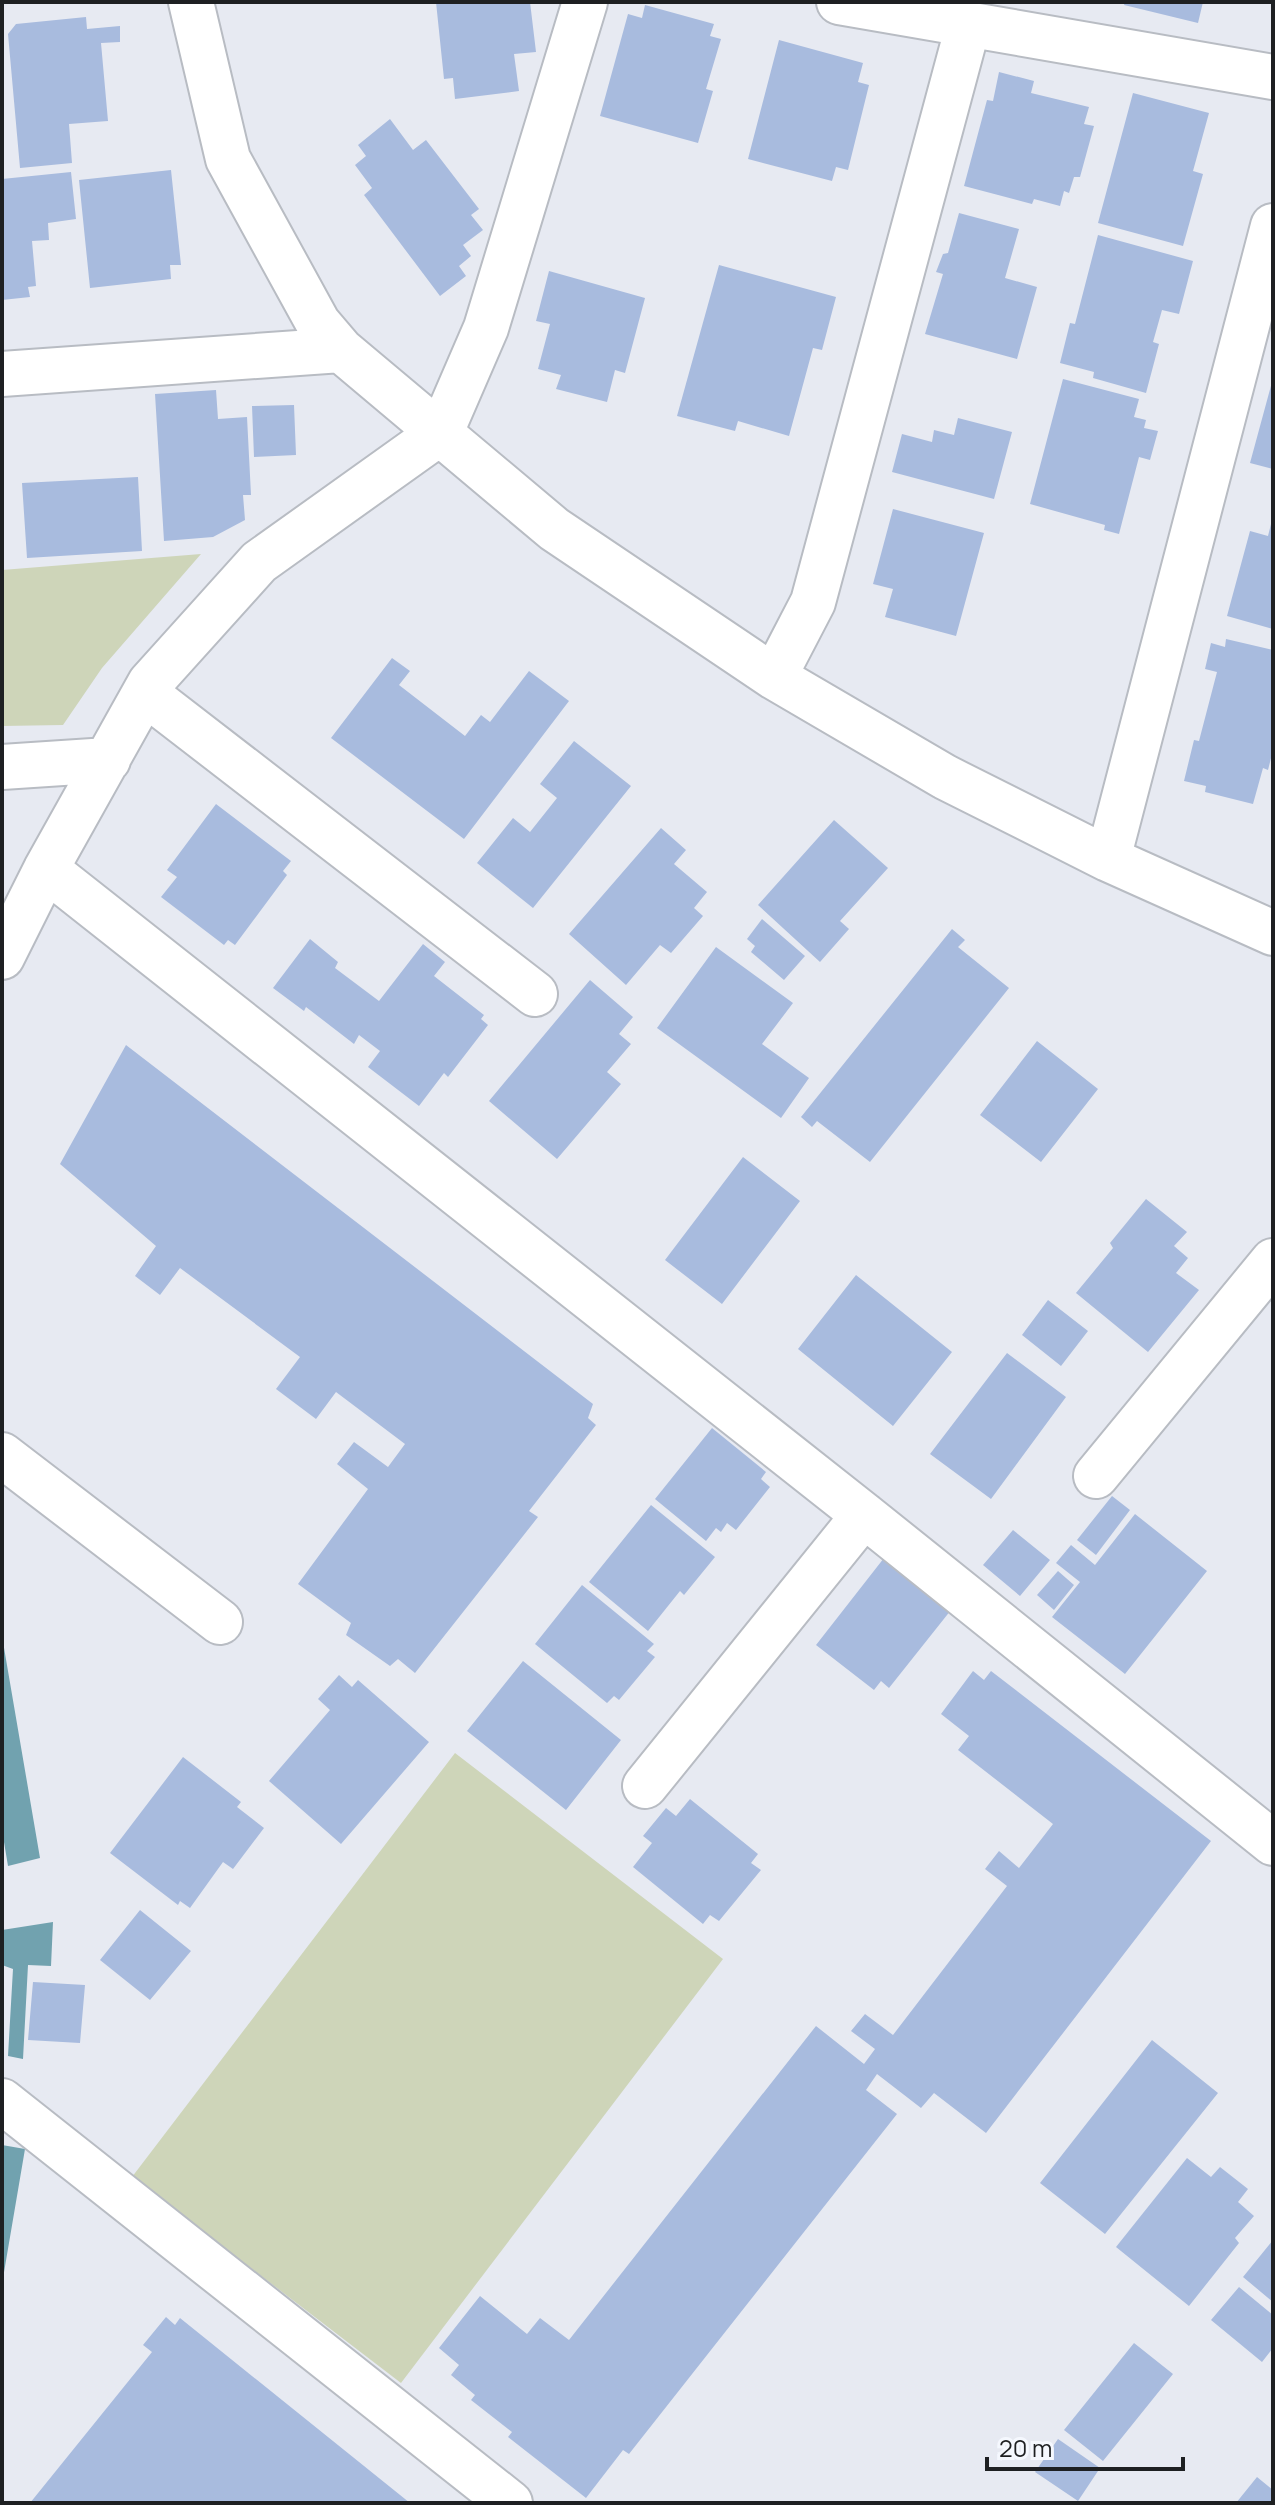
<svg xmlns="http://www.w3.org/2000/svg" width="1275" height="2505" font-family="Manrope,sans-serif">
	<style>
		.green { fill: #ced5b9 }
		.water { fill: #71a2af }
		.building { fill: #a8bbde }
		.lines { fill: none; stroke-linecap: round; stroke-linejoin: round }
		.minor-casing { stroke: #b8bcc3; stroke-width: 48 }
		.minor { stroke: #fff; stroke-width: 44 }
	</style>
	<rect width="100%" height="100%" fill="#e7eaf2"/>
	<path class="green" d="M201 554 102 668 63 725 2 726V570Z
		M455 1753 723 1959 401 2383 132 2177Z"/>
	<path class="water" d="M2 1636 40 1858 8 1866 2 1830Z
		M53 1922 51 1966 28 1965 23 2059 8 2056 13 1969 2 1965V1930Z
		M2 2145 25 2149 2 2284Z"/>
	<path class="building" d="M436 2H530L536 52 514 54 519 91 455 99 453 78 444 79Z
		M1125 2H1203L1198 23 1124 5Z
		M645 5 714 24 710 36 721 39 706 89 713 91 698 143 600 116 628 14 642 18Z
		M86 17 87 29 120 26V42L101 43 108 121 69 124 72 163 20 168 8 34 16 24Z
		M779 40 863 63 858 82 869 85 848 170 836 167 832 181 748 159Z
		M999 72 1034 81 1031 93 1089 107 1084 124 1094 126 1080 177H1074L1069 193 1064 191 1060 206 1034 199 1032 204 964 186 987 100 993 101Z
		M1133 93 1209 113 1193 171 1203 174 1183 246 1098 223Z
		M390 119 413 150 426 140 479 209 471 215 483 230 463 245 471 256 459 266 466 276 440 296 364 195 372 188 355 165 366 156 358 145Z
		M171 170 181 265H170L171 279 90 288 79 180Z
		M71 172 76 219 48 223 49 240 32 241 36 286 28 287 30 297 2 300V179Z
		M959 213 1019 229 1005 278 1037 287 1017 359 925 334 943 274 936 272 943 254 948 253Z
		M1098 235 1193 261 1179 314 1162 310 1153 342 1159 344 1146 393 1093 378 1094 372 1060 363 1070 323 1075 324Z
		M719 265 836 297 822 350 813 348 789 436 738 421 735 431 677 416Z
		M549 271 645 298 625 373 615 370 607 402 556 389 561 375 538 369 550 324 536 321Z
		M1063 379 1139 399 1134 417 1146 420 1144 428 1158 431 1150 460 1139 457 1119 534 1104 530 1105 525 1030 504Z
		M1272 382H1273V469L1250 463Z
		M216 390 218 419 247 417 251 495H243L245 520 213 537 164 541 155 394Z
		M294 405 296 455 254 457 252 406Z
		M958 418 1012 432 994 499 892 472 902 434 932 442 934 430 954 435Z
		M138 477 142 551 27 558 22 483Z
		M893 509 984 533 956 636 885 617 893 589 873 584Z
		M1272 520H1273V629L1227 616 1250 531 1268 536Z
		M1226 639 1273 650V750L1268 770 1263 768 1253 804 1205 792 1206 786 1184 781 1194 740 1199 741 1217 672 1205 669 1211 643 1225 647Z
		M392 658 410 671 399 685 465 736 481 715 490 722 529 671 569 701 464 839 331 738Z
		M574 741 631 786 533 908 477 863 513 818 530 832 557 798 540 784Z
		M216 804 291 861 283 871 287 875 235 945 228 940 224 945 161 897 177 877 167 870Z
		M834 820 888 868 840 921 849 929 820 962 758 905Z
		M661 828 686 850 674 864 707 892 694 908 703 916 671 953 660 945 626 985 569 934Z
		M762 919 805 956 784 980 751 952 755 946 747 939Z
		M952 929 965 940 958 947 1009 988 870 1162 817 1121 812 1127 801 1117Z
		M310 939 338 962 335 968 379 1001 423 944 445 962 434 976 484 1015 481 1019 488 1025 448 1077 444 1073 419 1106 368 1067 380 1051 359 1035 354 1044 306 1007 304 1011 273 988Z
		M716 947 793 1003 762 1044 809 1078 781 1118 657 1028Z
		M590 980 633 1017 619 1034 631 1044 607 1072 621 1084 557 1159 489 1101Z
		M1037 1041 1098 1089 1041 1162 980 1115Z
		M126 1045 593 1404 588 1418 596 1425 529 1511 538 1517 415 1673 398 1659 390 1666 346 1635 351 1623 298 1584 368 1489 337 1464 354 1442 388 1467 405 1444 336 1392 316 1419 276 1389 300 1357 180 1268 160 1295 135 1276 156 1246 60 1164Z
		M743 1157 800 1201 722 1304 665 1260Z
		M1146 1199 1187 1232 1174 1246 1188 1258 1176 1273 1199 1290 1148 1352 1076 1293 1113 1248 1110 1243Z
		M856 1275 952 1352 893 1426 798 1349Z
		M1048 1300 1088 1331 1061 1366 1022 1335Z
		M1007 1353 1066 1397 991 1499 930 1454Z
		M712 1428 766 1472 761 1479 770 1487 736 1530 727 1523 721 1532 716 1528 706 1541 655 1499Z
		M1112 1496 1130 1510 1096 1555 1077 1540Z
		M651 1505 715 1557 684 1595 680 1591 648 1631 589 1582Z
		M1135 1514 1207 1571 1125 1674 1052 1617 1080 1582 1056 1563 1071 1545 1095 1565Z
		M1013 1530 1050 1560 1020 1596 983 1565Z
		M884 1558 951 1610 889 1688 881 1681 874 1690 816 1645Z
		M1058 1571 1074 1585 1054 1610 1037 1595Z
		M582 1585 654 1644 647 1651 655 1657 619 1700 614 1696 607 1703 535 1644Z
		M523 1661 621 1740 566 1810 467 1731Z
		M973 1671 984 1680 991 1671 1211 1841 986 2133 934 2093 921 2108 877 2074 866 2090 897 2114 629 2454 623 2450 586 2498 508 2437 512 2432 471 2400 475 2395 451 2375 459 2365 439 2348 480 2296 527 2334 540 2318 569 2340 816 2026 864 2064 875 2049 851 2031 865 2014 893 2035 1007 1886 985 1869 999 1851 1019 1868 1053 1824 958 1750 969 1736 941 1714Z
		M339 1675 352 1687 358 1680 429 1742 341 1844 269 1781 330 1710 318 1699Z
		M183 1757 241 1802 237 1807 264 1828 233 1869 223 1862 190 1908 180 1901 178 1905 110 1853Z
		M690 1799 758 1854 751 1863 761 1870 719 1921 710 1915 703 1924 633 1867 652 1843 643 1836 666 1808 676 1816Z
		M140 1910 191 1951 150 2000 100 1960Z
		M33 1982 85 1985 80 2043 28 2040Z
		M1152 2040 1218 2093 1105 2234 1040 2183Z
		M1187 2158 1211 2177 1220 2167 1248 2189 1238 2202 1254 2216 1235 2238 1239 2243 1189 2306 1116 2247Z
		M1273 2240V2302L1243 2277Z
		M1239 2287 1273 2315V2348L1262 2362 1211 2320Z
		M166 2317 175 2325 180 2318 410 2503H30L152 2352 143 2345Z
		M1134 2343 1173 2374 1103 2461 1064 2430Z
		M1058 2439 1100 2468 1078 2501 1035 2472Z
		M1257 2477 1273 2490V2503H1236Z"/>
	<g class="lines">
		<defs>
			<path id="minor" d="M191 2 228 159 318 323 341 350 554 529 774 677 945 777 1108 859 1273 933
				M839 2 1273 77
				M2 374 341 350
				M774 677 813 602 968 26
				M145 693 535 994
				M2 767 108 760
				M1108 859 1273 226
				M46 869 864 1515 1273 1843
				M2 957 46 869 150 683 259 562 441 432 486 328 585 2
				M2 1455 220 1622
				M1096 1476 1273 1261
				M645 1786 864 1515
				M2 2101 510 2503"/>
		</defs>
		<use href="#minor" class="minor-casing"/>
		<use href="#minor" class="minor"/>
	</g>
	<rect width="1275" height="2505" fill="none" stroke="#1e2022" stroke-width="8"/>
	<path d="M987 2457v12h196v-12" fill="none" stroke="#1e2022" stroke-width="4"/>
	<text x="999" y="2457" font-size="24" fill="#1e2022" stroke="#f5f8fe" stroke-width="6" paint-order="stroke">20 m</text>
</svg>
